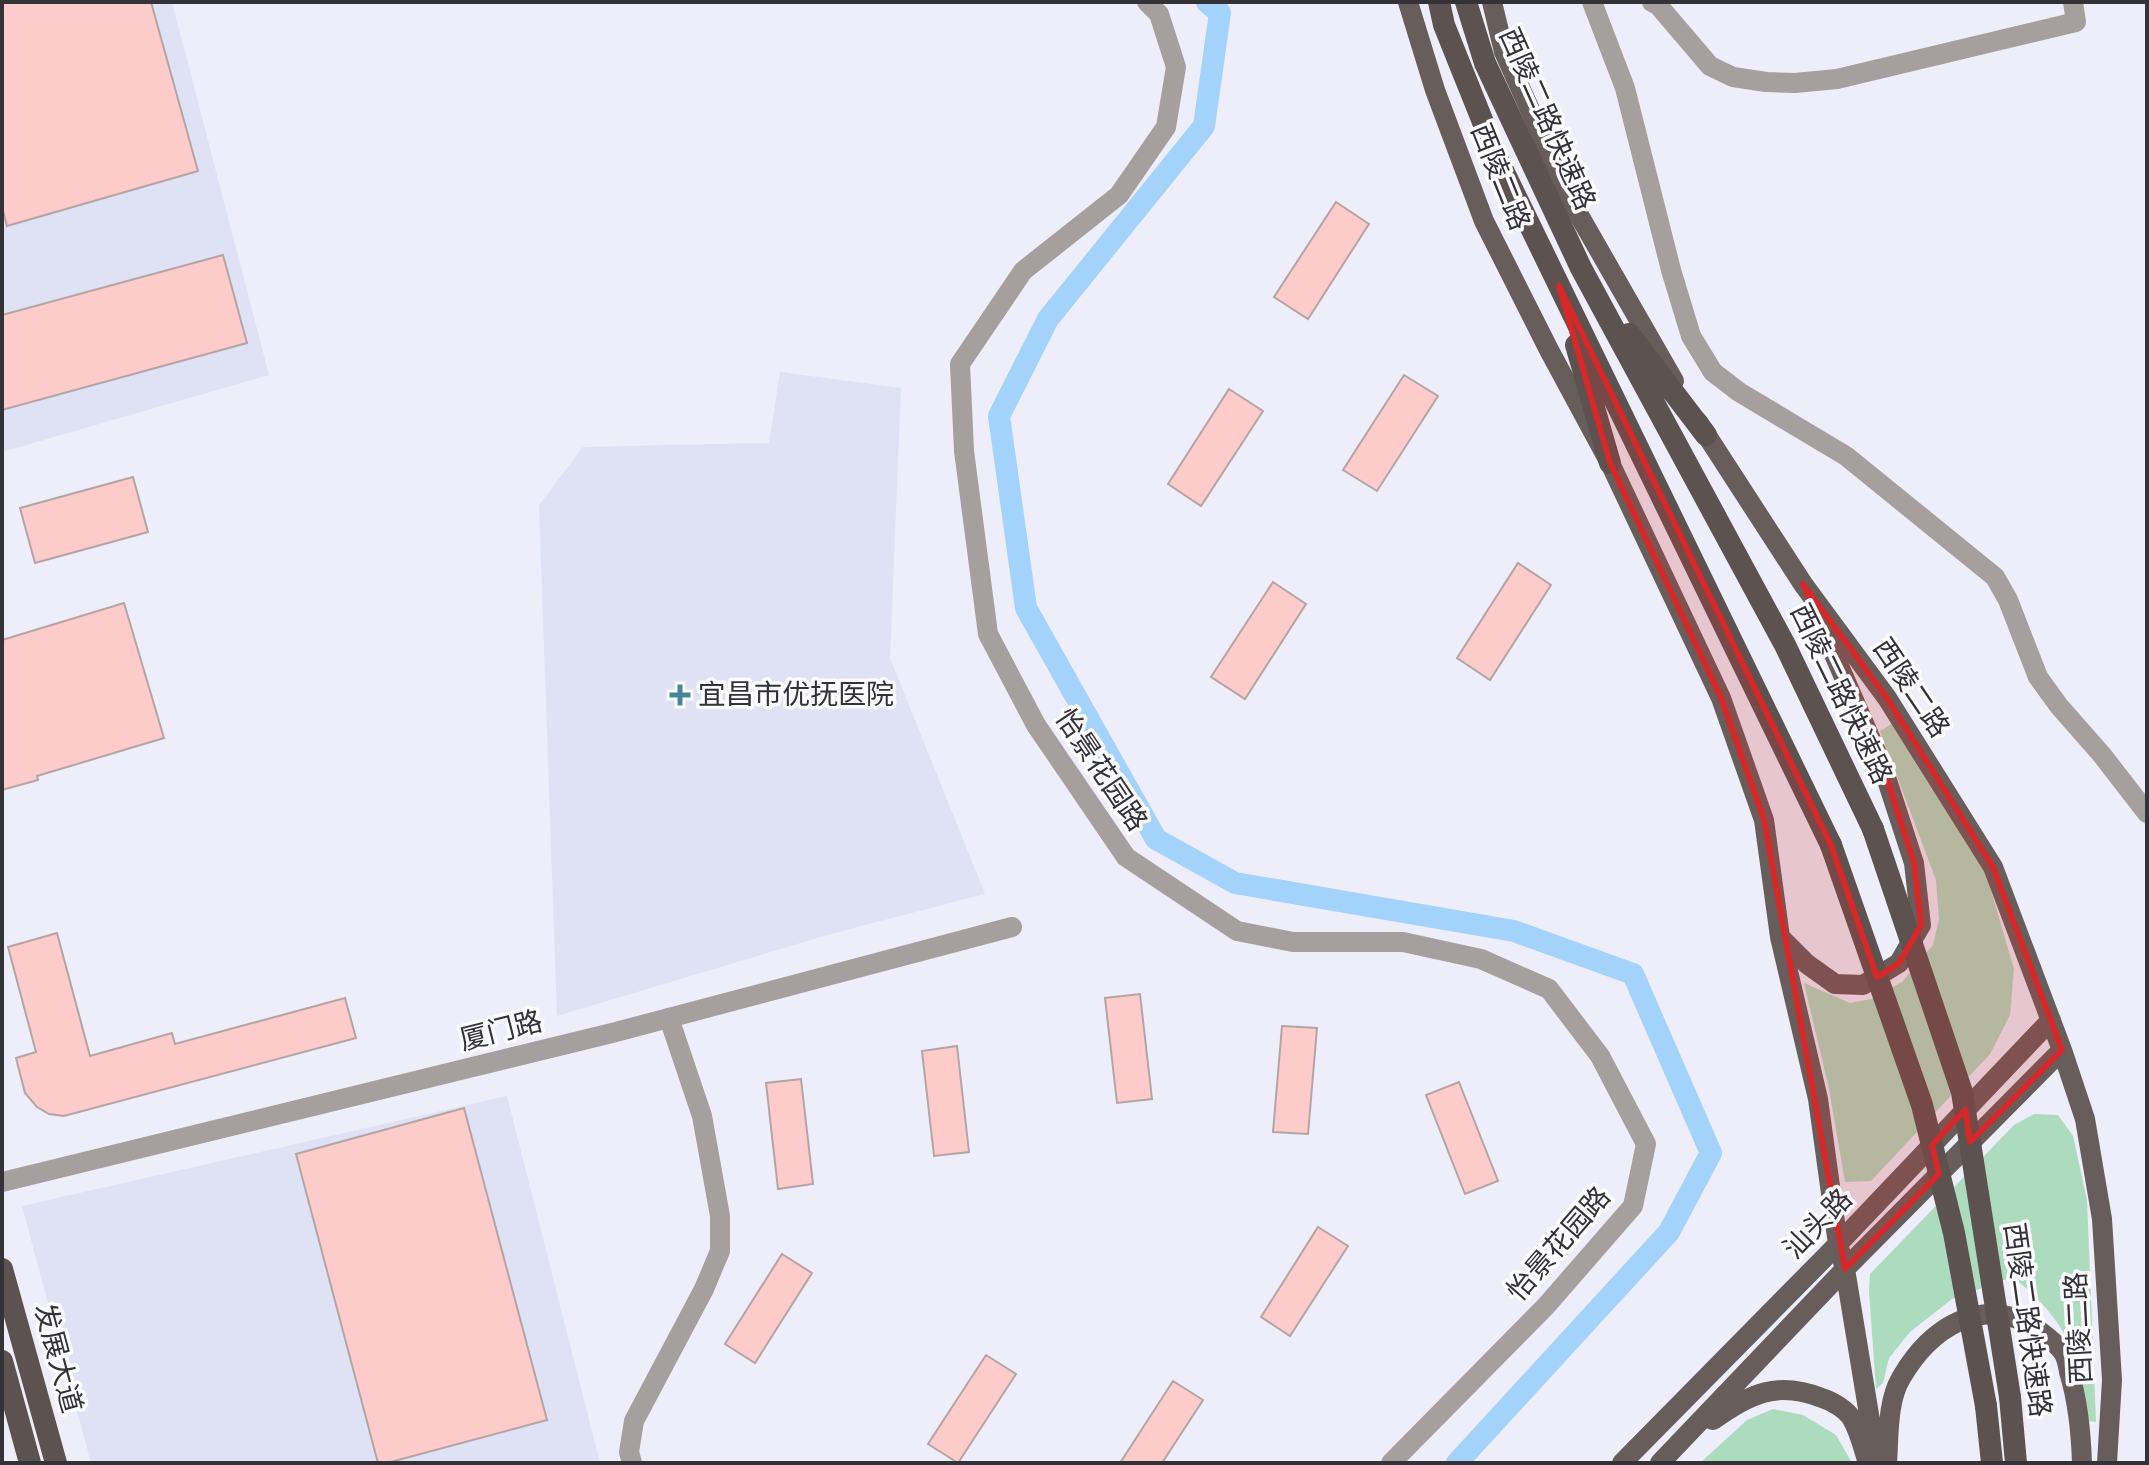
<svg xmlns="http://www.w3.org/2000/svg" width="2149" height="1465" font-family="'Nunito Sans','Noto Sans SC',sans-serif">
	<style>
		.built { fill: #dfe1f4 }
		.green { fill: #addbbd }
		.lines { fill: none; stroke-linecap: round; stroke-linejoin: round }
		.canal { stroke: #a3d2fa; stroke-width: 22 }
		.building { fill: #fccbca; stroke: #b3a5a4; stroke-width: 2 }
		.minor { stroke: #a59f9d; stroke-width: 20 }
		.tertiary { stroke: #a59f9d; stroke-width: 20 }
		.primary { stroke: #675d5b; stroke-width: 20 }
		.trunk { stroke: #5c524f; stroke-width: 22 }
		.trunk-bridge { stroke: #5c524f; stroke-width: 22 }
		.marked { fill: #d62828; fill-opacity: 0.2; stroke: #d62828; stroke-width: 6; stroke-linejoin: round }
		.poi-dot { fill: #47879b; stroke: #fcfcff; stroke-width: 3 }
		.labels { text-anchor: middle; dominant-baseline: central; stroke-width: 7; stroke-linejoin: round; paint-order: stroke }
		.street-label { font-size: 28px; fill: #323237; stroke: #fcfcff }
		.poi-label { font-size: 28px; fill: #323237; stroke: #fcfcff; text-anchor: start }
	</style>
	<rect width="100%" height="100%" fill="#edeefa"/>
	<path class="built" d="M2 2H172L269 375 2 452Z
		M780 372 901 388 890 658 985 894 834 933 557 1016 539 505 583 447 769 443Z
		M507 1096 600 1463H91L22 1206Z"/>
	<path class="green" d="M1893 723 1985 870 2014 969 2010 1015 1990 1054 1871 1181 1845 1182 1829 1089 1804 983 1850 1003 1871 999 1902 982 1933 945 1939 919 1936 880 1880 731Z
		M2034 1114 2058 1115 2073 1136 2087 1200 2096 1422 2088 1421C2084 1400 2080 1366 2072 1348 2058 1319 2037 1295 2012 1277L1952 1299 1910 1332 1889 1358 1883 1383 1876 1389 1869 1291 1870 1274 2014 1125Z
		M1773 1409 1803 1415 1836 1435 1852 1463H1700L1747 1420Z"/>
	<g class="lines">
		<path class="canal" d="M1207 2 1220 13 1204 126 1048 319 999 416 1026 608 1156 839 1235 883 1514 931 1633 974 1711 1153 1669 1232 1457 1463"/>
	</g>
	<path class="building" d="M2 2H151L198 171 7 226 2 207Z
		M1336 202 1369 224 1308 319 1274 297Z
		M223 255 247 343 2 410V315Z
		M1404 375 1438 396 1377 491 1343 470Z
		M1229 389 1263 411 1201 506 1168 484Z
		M133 477 148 532 35 563 20 508Z
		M1518 563 1551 585 1490 680 1457 658Z
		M1273 582 1306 604 1245 699 1211 677Z
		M124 603 164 738 37 776 38 780 2 790V640Z
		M57 933 90 1056 172 1033 175 1044 345 998 356 1038 64 1116 49 1114 37 1107 25 1093 16 1058 36 1052 8 947Z
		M1140 994 1152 1099 1117 1103 1105 998Z
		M1282 1026 1317 1028 1308 1134 1273 1132Z
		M957 1046 969 1152 934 1156 922 1051Z
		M801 1079 813 1184 778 1189 766 1083Z
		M1459 1082 1498 1181 1465 1194 1426 1095Z
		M464 1108 547 1420 387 1463H378L296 1154Z
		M1318 1227 1348 1246 1290 1336 1261 1317Z
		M782 1254 812 1273 755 1363 725 1344Z
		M986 1355 1016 1374 958 1463 928 1444Z
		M1173 1381 1203 1400 1162 1463H1120Z"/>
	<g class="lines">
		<path class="minor" d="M1147 2 1159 14 1176 67 1166 127 1119 195 1023 271 960 364 964 451 988 634 1036 725 1126 857 1237 931 1293 942H1403L1481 959 1549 989 1600 1056 1646 1144 1633 1206 1546 1306 1391 1463
			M1592 2 1625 88 1671 270 1691 336 1713 372 1739 392 1846 456 1995 577 2008 600 2038 677 2059 706 2102 755 2147 813
			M1652 2 1658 5 1710 66 1733 77 1766 82 1795 83 1837 79 2076 22 2073 2
			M632 1463 629 1452 634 1421 704 1289 720 1251V1216L702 1116 669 1018"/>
		<path class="tertiary" d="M2 1182 612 1033 1012 927"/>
		<path class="primary" d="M1408 2 1435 90 1484 221 1549 350 1610 463 1721 698 1764 820 1780 937 1818 1099 1838 1244 1845 1269 1877 1463
			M1492 2 1504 52 1572 203 1674 381
			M1698 422 1803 584 1887 698 1993 867 2062 1050 2085 1119 2102 1219 2112 1380 2107 1463
			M1780 937 1807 964 1835 984 1863 985 1899 963 1921 925 1914 863 1882 765 1817 615
			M1713 1420C1751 1394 1776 1380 1822 1398 1832 1401 1847 1410 1852 1419 1859 1431 1863 1447 1867 1460
			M1622 1463 1838 1244 2051 1020
			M1660 1463 1845 1269 2062 1050
			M1887 1463C1889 1436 1887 1402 1901 1378 1930 1328 1982 1293 2037 1329 2045 1335 2059 1345 2064 1354 2067 1359 2068 1366 2069 1372 2078 1401 2081 1432 2082 1463"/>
		<path class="trunk" d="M1439 2 1444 25 1499 162 1831 845
			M1466 2 1485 63 1581 268 1785 645 1873 829
			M1629 334 1706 435
			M1576 345 1610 463
			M2 1269 56 1463
			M2 1361 30 1463
			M2010 1397 2016 1463
			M1986 1406 1992 1463"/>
		<path class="trunk-bridge" d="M1873 829 1962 1092 2010 1397
			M1831 845 1922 1105 1954 1233 1986 1406"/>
	</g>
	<path class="marked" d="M1559 286 1831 845 1877 977 1899 963 1921 925 1914 863 1882 765 1803 584 1887 698 1993 867 2062 1050 1970 1142 1965 1110 1932 1145 1939 1174 1845 1269 1764 820 1721 698 1610 463Z"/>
	<path class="poi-dot" d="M676 683h8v8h8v8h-8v8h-8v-8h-8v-8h8z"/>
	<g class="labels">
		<g class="street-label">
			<text transform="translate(1547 119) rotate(66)">西陵二路快速路</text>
			<text transform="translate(1500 177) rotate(68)">西陵二路</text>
			<text transform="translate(1911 688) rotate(56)">西陵二路</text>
			<text transform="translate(1841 694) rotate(64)">西陵二路快速路</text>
			<text transform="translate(1101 770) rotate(56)">怡景花园路</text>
			<text transform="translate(501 1031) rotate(-14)">厦门路</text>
			<text transform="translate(1818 1224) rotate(-46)">汕头路</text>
			<text transform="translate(1559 1244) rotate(-49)">怡景花园路</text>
			<text transform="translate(2027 1320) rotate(82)">西陵二路快速路</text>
			<text transform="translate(2079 1328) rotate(-93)">西陵二路</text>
			<text transform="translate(58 1358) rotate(75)">发展大道</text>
		</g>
		<g class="poi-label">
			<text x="698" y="695">宜昌市优抚医院</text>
		</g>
	</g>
	<rect width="2149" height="1465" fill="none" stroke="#323237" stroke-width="8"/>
</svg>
